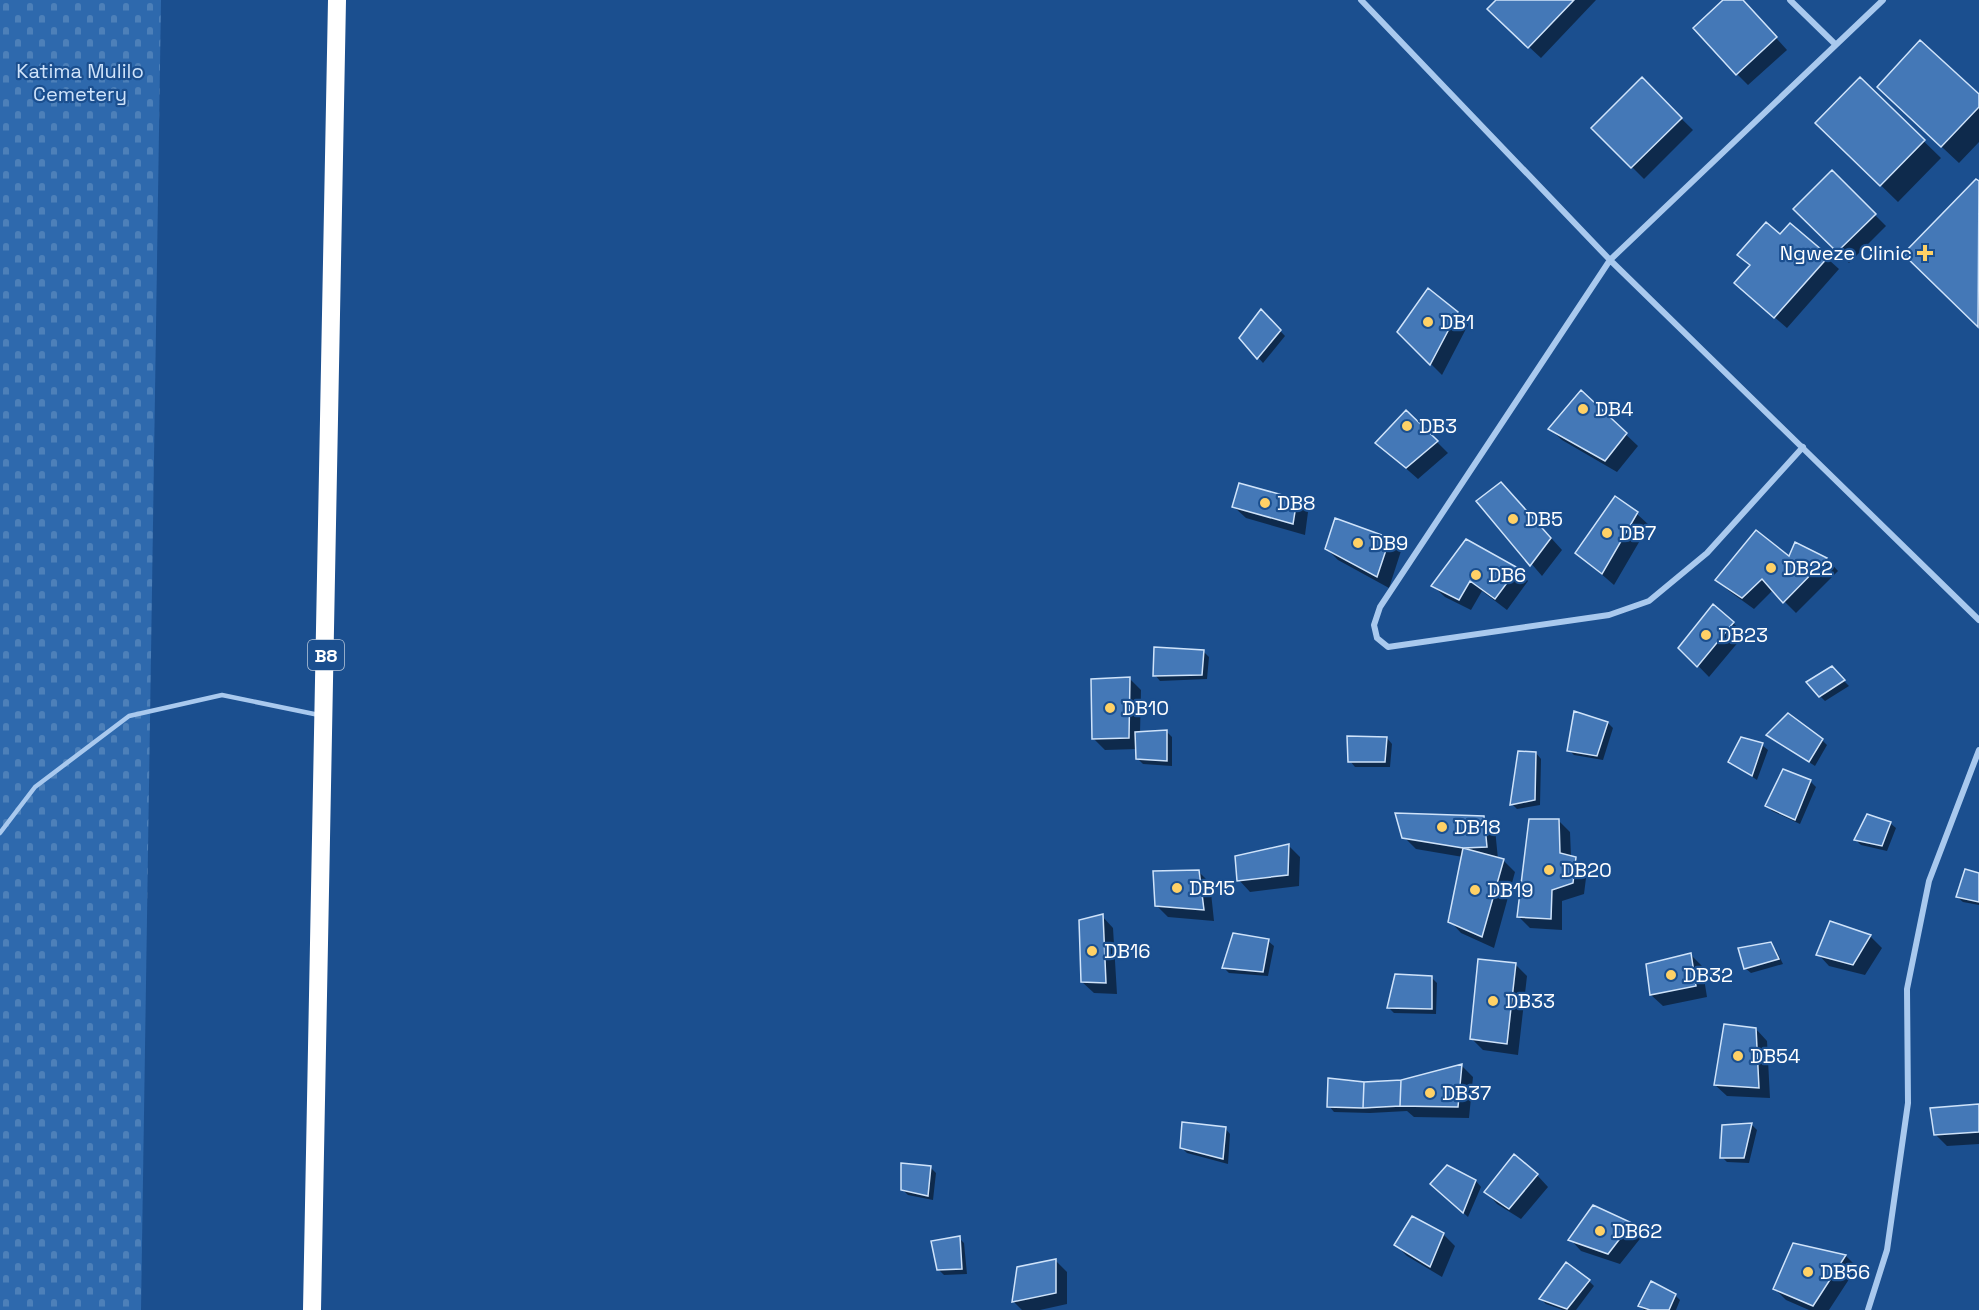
<svg xmlns="http://www.w3.org/2000/svg" width="1979" height="1310" font-family="'Space Grotesk',sans-serif">
	<style>
		.cemetery { fill: url(#cemetery-stones) }
		.shadow { fill: #0007 }
		.building { fill: #4478b7; stroke: #cfe3fa; stroke-width: 1.5 }
		.lines { fill: none; stroke-linecap: round; stroke-linejoin: round }
		.lane { stroke: #a9c9ee; stroke-width: 4.5 }
		.street { stroke: #a9c9ee; stroke-width: 6 }
		.highway { stroke: #fff; stroke-width: 18 }
		.poi-dot { fill: #ffd166; stroke: #1b4f8f; stroke-width: 2 }
		.labels { text-anchor: middle; dominant-baseline: central; stroke-width: 4.5; stroke-linejoin: round; paint-order: stroke }
		.shield { fill: #1b4f8f; stroke: #bbcadd; stroke-width: 1.5 }
		.shield-label { font-size: 18px; font-weight: bold; fill: #fff }
		.park-label { font-size: 20px; fill: #cfe3fa; stroke: #1b4f8f }
		.poi-label { font-size: 20px; fill: #fff; stroke: #1b4f8f; text-anchor: start }
	</style>
	<defs>
		<pattern id="cemetery-stones" width="16" height="16" patternUnits="userSpaceOnUse" patternTransform="scale(1.5)"><rect width="16" height="16" fill="#2e69ad"/><path d="M2 7V4a2 2 0 0 1 4 0v3zM10 15v-3a2 2 0 0 1 4 0v3z" fill="#4d80b9"/></pattern>
	</defs>
	<rect width="100%" height="100%" fill="#1b4f8f"/>
	<path class="cemetery" d="M0 0H161L141 1310H0Z"/>
	<path class="shadow" d="M1498 0H1596L1541 58 1501 21Z
		M1726 0H1742L1787 50 1748 85 1737 74Z
		M1860 79 1941 158 1898 202 1817 123Z
		M1642 80 1693 130 1644 179 1593 128Z
		M1979 96V142L1959 163 1896 104Z
		M1832 172 1886 226 1849 263 1795 209Z
		M1976 181 1979 183V326L1922 271Z
		M1790 225 1839 269 1787 328 1748 294 1751 266 1739 255 1780 236Z
		M1261 311 1285 336 1263 363 1241 338Z
		M1457 313 1468 325 1442 375 1399 332Z
		M1581 392 1638 446 1617 472 1562 440 1550 429Z
		M1437 442 1448 453 1418 479 1377 443Z
		M1513 496 1562 550 1542 576 1478 501Z
		M1615 498 1637 514 1649 525 1614 585 1577 553Z
		M1296 500 1308 512 1305 535 1246 518 1234 507Z
		M1390 539 1401 551 1389 588 1338 560 1326 548Z
		M1796 544 1827 559 1838 571 1796 613 1773 590 1754 609 1729 591 1717 580 1789 558Z
		M1517 570 1528 581 1507 610 1482 591 1471 610 1445 597 1433 586Z
		M1733 623 1745 634 1709 677 1680 647Z
		M1203 651 1209 657 1207 679 1160 681 1155 675Z
		M1831 668 1849 686 1825 701 1820 696Z
		M1129 678 1141 690 1140 733 1167 732 1172 737V766L1143 764 1138 759 1137 749 1105 750 1093 738Z
		M1608 723 1613 728 1603 760 1574 755 1569 750Z
		M1768 735 1822 740 1827 745 1815 766Z
		M1387 738 1392 744 1390 767H1355L1350 761Z
		M1762 745 1768 750 1757 780 1730 762Z
		M1536 753 1541 759 1540 805 1517 809 1512 804Z
		M1784 771 1811 782 1816 787 1800 824 1772 811 1767 806Z
		M1484 817 1495 829 1498 859 1503 860 1515 872 1494 948 1461 933 1450 921 1463 857 1416 849 1404 837Z
		M1558 820 1570 832 1571 857 1575 859 1587 870 1584 894 1562 901V930L1530 928 1519 917Z
		M1890 823 1896 828 1887 851 1861 845 1856 840Z
		M1288 845 1300 857 1299 886 1250 892 1239 880Z
		M1198 871 1210 883 1214 921 1168 917 1156 905Z
		M1979 875V905L1963 902 1957 897Z
		M1102 916 1113 928 1117 994 1094 993 1082 982Z
		M1831 923 1871 937 1882 948 1865 975 1829 966 1818 954Z
		M1268 941 1274 946 1268 976 1229 973 1224 968Z
		M1771 944 1776 950 1783 964 1751 973 1745 968Z
		M1690 954 1702 966 1707 997 1663 1006 1651 995Z
		M1516 965 1527 976 1518 1055 1483 1050 1472 1039Z
		M1432 978 1437 983 1436 1014 1394 1013 1389 1008Z
		M1756 1029 1767 1041 1770 1098 1727 1096 1715 1085Z
		M1462 1066 1473 1077 1469 1118 1414 1117 1407 1111 1370 1113 1334 1112 1329 1106 1364 1083 1402 1081Z
		M1979 1105V1144L1947 1146 1935 1134Z
		M1751 1124 1757 1130 1749 1163 1727 1162 1722 1157Z
		M1225 1128 1230 1134 1228 1164 1187 1153 1182 1148Z
		M1448 1167 1476 1181 1481 1187 1468 1217 1438 1189Z
		M931 1168 936 1173 933 1200 908 1195 902 1189Z
		M1537 1175 1548 1187 1521 1219 1497 1204 1486 1192Z
		M1593 1206 1632 1224 1643 1235 1620 1264 1581 1251 1570 1239Z
		M1412 1218 1443 1234 1455 1246 1442 1277 1407 1256 1396 1245Z
		M959 1238 964 1243 967 1274 944 1275 938 1269Z
		M1794 1245 1846 1256 1857 1267 1829 1310H1809L1786 1300 1775 1289Z
		M1056 1261 1067 1272V1304L1040 1310H1022L1014 1302 1019 1268Z
		M1589 1281 1594 1286 1576 1310H1563L1546 1304 1541 1299Z
		M1675 1295 1680 1300 1676 1310H1644L1640 1306Z"/>
	<path class="building" d="M1496 0H1574L1528 48 1487 9Z
		M1723 0H1743L1777 37 1736 75 1693 28Z
		M1920 40 1979 94V107L1941 147 1877 87Z
		M1642 77 1682 118 1631 168 1591 128Z
		M1860 77 1925 140 1880 186 1815 123Z
		M1832 170 1876 214 1837 252 1793 209Z
		M1976 179 1979 181 1978 327 1903 254Z
		M1766 222 1780 234 1790 223 1829 256 1774 318 1734 283 1750 265 1737 255Z
		M1428 288 1458 312 1430 365 1397 332Z
		M1261 309 1281 330 1257 359 1239 338Z
		M1581 390 1627 433 1605 461 1548 429Z
		M1406 410 1438 441 1406 468 1375 443Z
		M1501 482 1551 538 1530 566 1476 501Z
		M1239 483 1297 499 1293 524 1232 507Z
		M1615 496 1638 512 1602 574 1575 553Z
		M1335 518 1390 538 1377 577 1325 549Z
		M1756 530 1789 556 1795 542 1827 558 1783 603 1762 579 1742 598 1715 580Z
		M1466 539 1518 568 1495 599 1470 581 1459 600 1431 586Z
		M1713 604 1734 622 1697 667 1678 648Z
		M1154 647 1204 650 1202 675 1153 676Z
		M1832 666 1845 680 1819 697 1806 682Z
		M1130 677 1129 738 1092 739 1091 679Z
		M1574 711 1608 722 1597 756 1567 751Z
		M1788 713 1823 739 1809 762 1766 735Z
		M1167 730V761L1136 759 1135 732Z
		M1347 736 1387 737 1385 762H1348Z
		M1741 737 1763 743 1752 776 1728 762Z
		M1518 751 1536 752 1535 800 1510 805Z
		M1783 769 1811 780 1795 820 1765 806Z
		M1395 813 1484 816 1487 847 1463 848 1402 838Z
		M1867 814 1891 822 1882 846 1854 840Z
		M1529 819H1559L1560 853 1576 857 1573 883 1552 890 1551 919 1517 917Z
		M1289 844 1288 875 1237 881 1235 856Z
		M1463 848 1504 859 1482 937 1448 922Z
		M1965 869 1979 873V902L1956 897Z
		M1199 870 1204 910 1155 906 1153 871Z
		M1103 914 1106 983 1081 982 1079 920Z
		M1830 921 1871 935 1853 965 1816 955Z
		M1233 933 1269 939 1263 972 1222 968Z
		M1771 942 1779 959 1744 969 1738 948Z
		M1691 953 1696 986 1650 995 1646 964Z
		M1478 959 1516 963 1507 1044 1470 1039Z
		M1395 974 1432 976V1009L1387 1008Z
		M1724 1024 1756 1028 1759 1088 1714 1085Z
		M1462 1064 1458 1107 1400 1106 1401 1080Z
		M1328 1078 1364 1082 1363 1108 1327 1107Z
		M1401 1080 1400 1106 1363 1108 1364 1082Z
		M1979 1104V1132L1934 1135 1930 1108Z
		M1182 1122 1226 1127 1223 1159 1180 1148Z
		M1752 1123 1744 1158H1720L1722 1125Z
		M1514 1154 1538 1174 1509 1209 1484 1192Z
		M901 1163 931 1166 928 1196 901 1190Z
		M1447 1165 1476 1180 1463 1213 1430 1184Z
		M1593 1205 1632 1223 1608 1254 1568 1240Z
		M1412 1216 1444 1233 1430 1267 1394 1245Z
		M960 1236 962 1269 937 1270 931 1241Z
		M1793 1243 1846 1255 1813 1306 1773 1289Z
		M1056 1259V1293L1012 1302 1017 1267Z
		M1566 1262 1590 1280 1567 1309 1539 1299Z
		M1651 1281 1676 1294 1669 1310H1650L1638 1306Z"/>
	<g class="lines">
		<path class="lane" d="M0 833 35 787 129 716 222 695 319 715"/>
		<path class="street" d="M1361 0 1610 260 1979 620
			M1790 0 1835 44
			M1803 447 1707 553 1649 601 1609 615 1388 647 1377 638 1374 625 1380 607 1610 260 1883 0
			M1868 1310 1887 1250 1908 1103 1907 989 1929 881 1979 750"/>
		<path class="highway" d="M312 1310 337 0"/>
	</g>
	<g class="poi-dot">
		<path d="M1922 244h6v6h6v6h-6v6h-6v-6h-6v-6h6z"/>
		<circle cx="1428" cy="322" r="6"/>
		<circle cx="1583" cy="409" r="6"/>
		<circle cx="1407" cy="426" r="6"/>
		<circle cx="1265" cy="503" r="6"/>
		<circle cx="1513" cy="519" r="6"/>
		<circle cx="1607" cy="533" r="6"/>
		<circle cx="1358" cy="543" r="6"/>
		<circle cx="1771" cy="568" r="6"/>
		<circle cx="1476" cy="575" r="6"/>
		<circle cx="1706" cy="635" r="6"/>
		<circle cx="1110" cy="708" r="6"/>
		<circle cx="1442" cy="827" r="6"/>
		<circle cx="1549" cy="870" r="6"/>
		<circle cx="1177" cy="888" r="6"/>
		<circle cx="1475" cy="890" r="6"/>
		<circle cx="1092" cy="951" r="6"/>
		<circle cx="1671" cy="975" r="6"/>
		<circle cx="1493" cy="1001" r="6"/>
		<circle cx="1738" cy="1056" r="6"/>
		<circle cx="1430" cy="1093" r="6"/>
		<circle cx="1600" cy="1231" r="6"/>
		<circle cx="1808" cy="1272" r="6"/>
	</g>
	<g class="labels">
		<rect class="shield" x="308" y="640" width="36" height="30" rx="4.5"/>
		<g class="shield-label">
			<text x="326" y="655">B8</text>
		</g>
		<g class="park-label">
			<text x="80" y="71">Katima Mulilo<tspan x="80" dy="23">Cemetery</tspan></text>
		</g>
		<g class="poi-label">
			<text x="1912" y="253" text-anchor="end">Ngweze Clinic</text>
			<text x="1440" y="322">DB1</text>
			<text x="1595" y="409">DB4</text>
			<text x="1419" y="426">DB3</text>
			<text x="1277" y="503">DB8</text>
			<text x="1525" y="519">DB5</text>
			<text x="1619" y="533">DB7</text>
			<text x="1370" y="543">DB9</text>
			<text x="1783" y="568">DB22</text>
			<text x="1488" y="575">DB6</text>
			<text x="1718" y="635">DB23</text>
			<text x="1122" y="708">DB10</text>
			<text x="1454" y="827">DB18</text>
			<text x="1561" y="870">DB20</text>
			<text x="1189" y="888">DB15</text>
			<text x="1487" y="890">DB19</text>
			<text x="1104" y="951">DB16</text>
			<text x="1683" y="975">DB32</text>
			<text x="1505" y="1001">DB33</text>
			<text x="1750" y="1056">DB54</text>
			<text x="1442" y="1093">DB37</text>
			<text x="1612" y="1231">DB62</text>
			<text x="1820" y="1272">DB56</text>
		</g>
	</g>
</svg>
